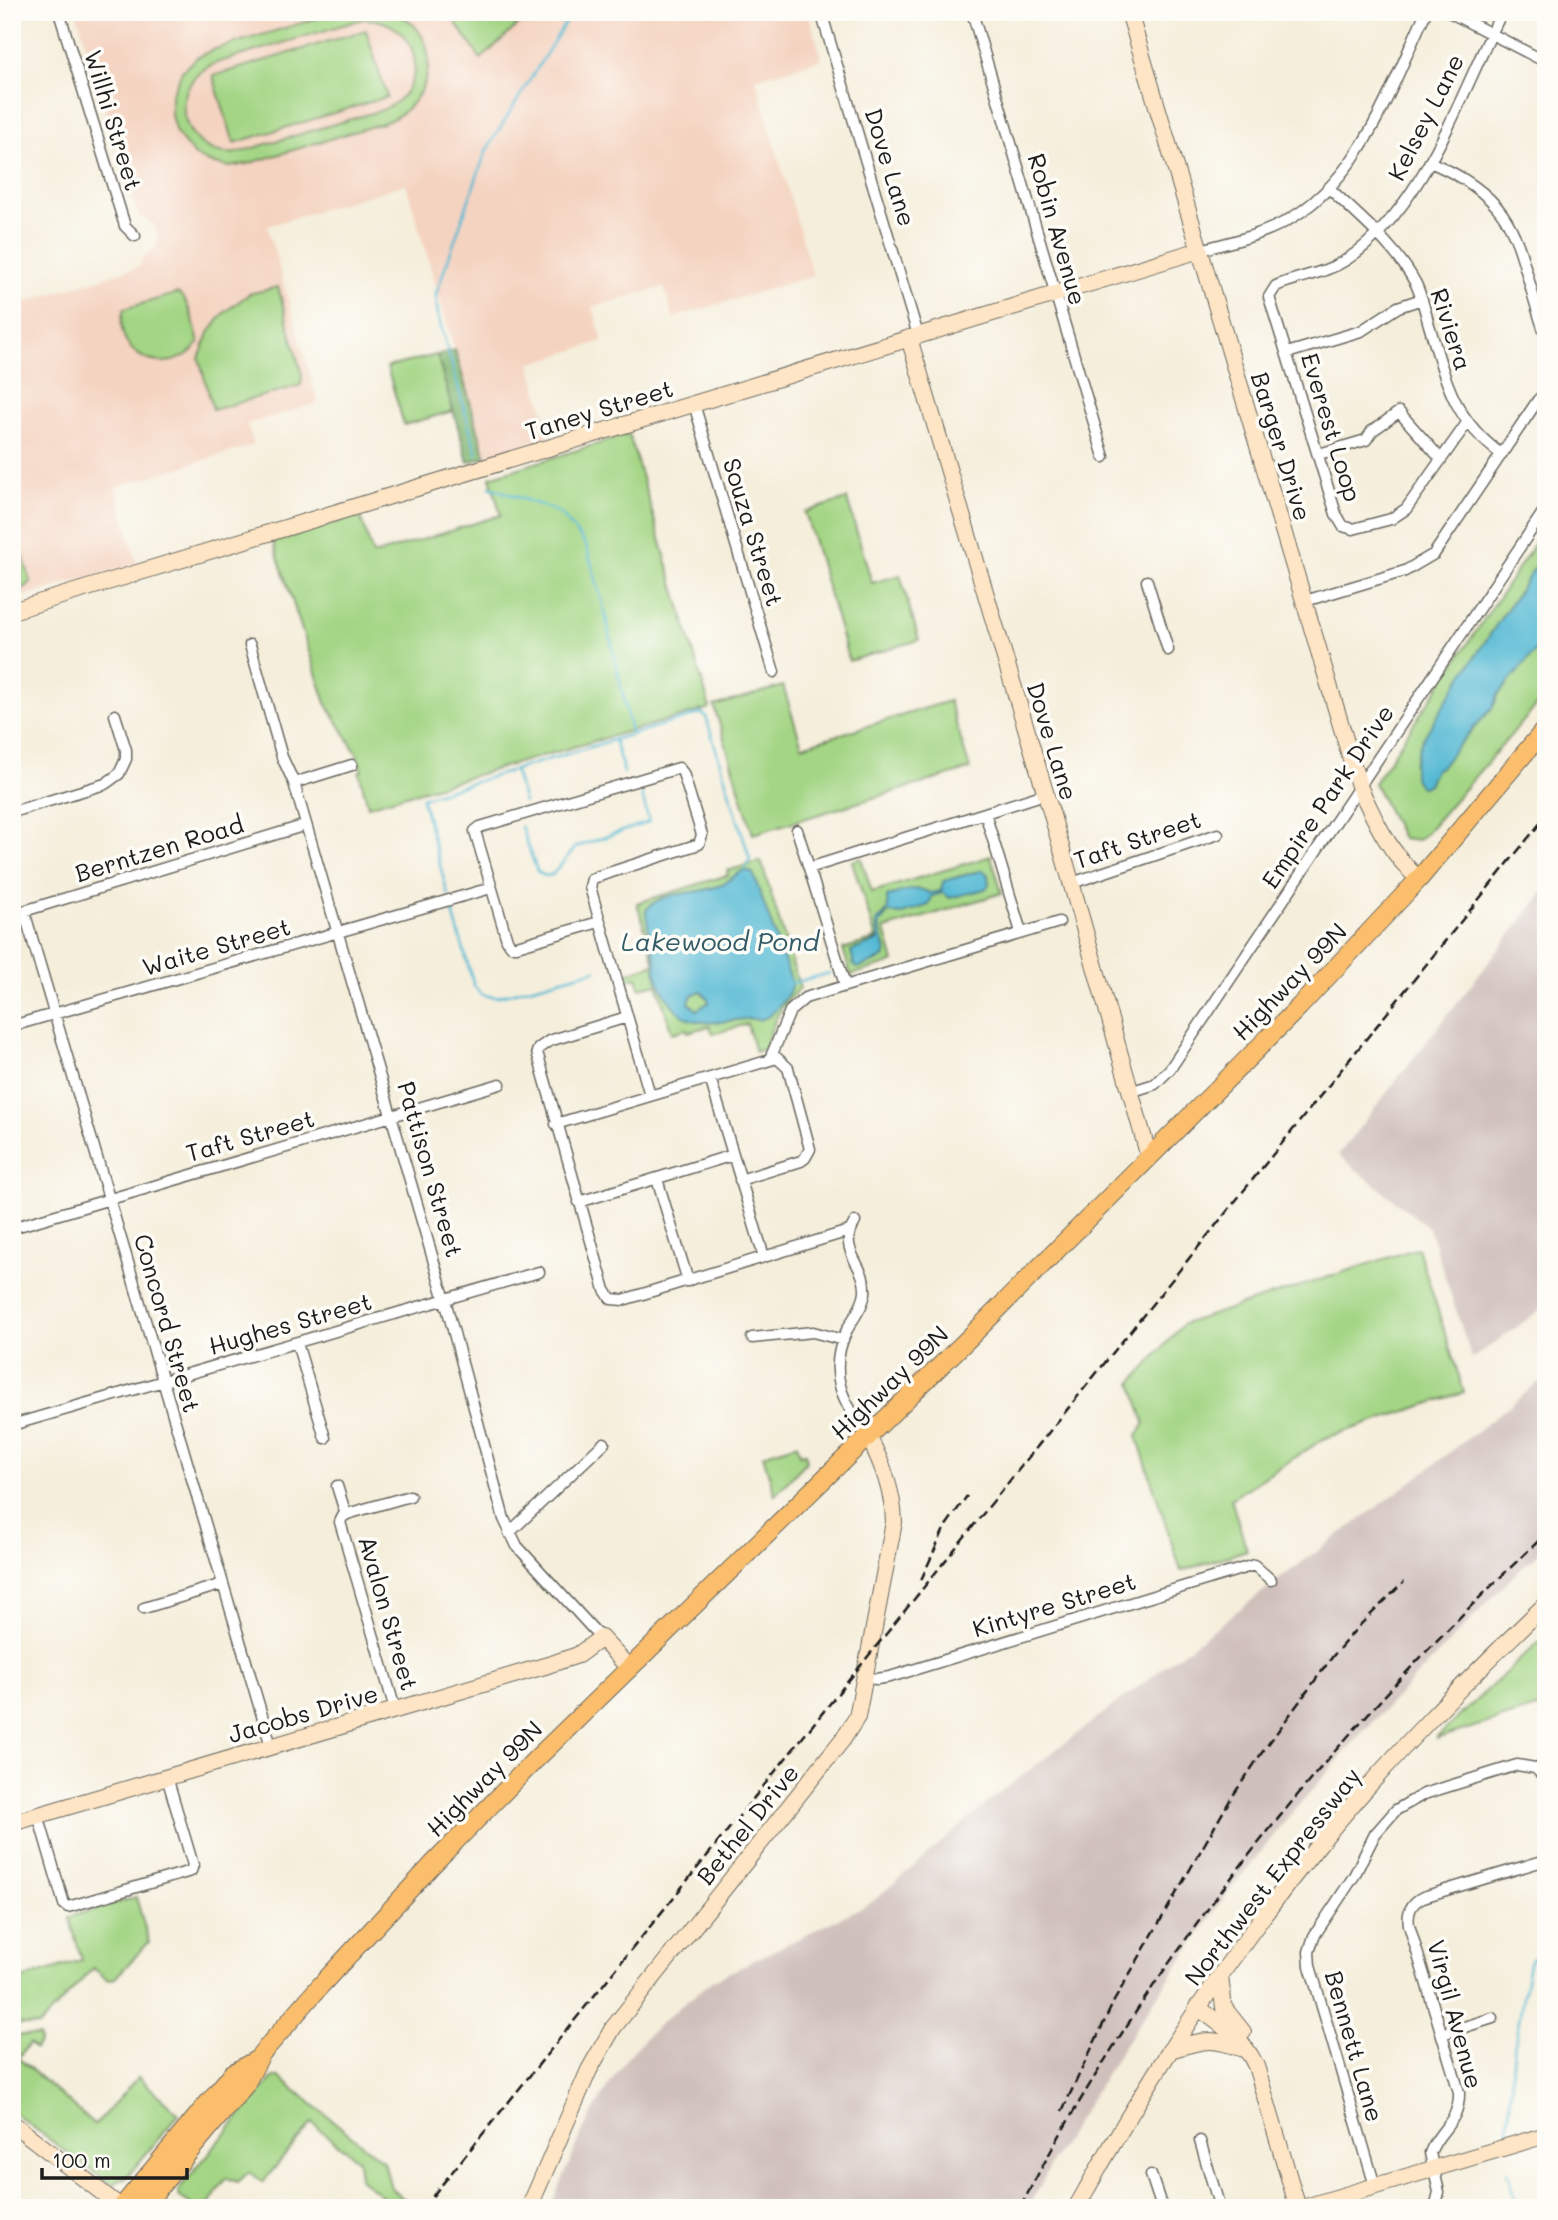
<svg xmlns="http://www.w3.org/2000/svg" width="1558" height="2220" font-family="Mali,sans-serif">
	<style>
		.built { fill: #f4d3c0 }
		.industrial { fill: #d0c0bc }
		.green { fill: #a3d584; stroke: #607850; stroke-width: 2; fill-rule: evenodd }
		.forest { fill: #82b672; stroke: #4f6947; stroke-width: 2 }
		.water { fill: #55b9d4; stroke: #386a78; stroke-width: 2; fill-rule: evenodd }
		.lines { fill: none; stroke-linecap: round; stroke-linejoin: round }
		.stream { stroke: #55b9d4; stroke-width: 2.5 }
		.street-casing { stroke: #68665f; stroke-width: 13 }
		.secondary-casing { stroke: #68665f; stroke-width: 18 }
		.primary-casing { stroke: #68665f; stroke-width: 20 }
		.street { stroke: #fff; stroke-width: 10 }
		.secondary { stroke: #fde5c5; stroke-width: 16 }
		.primary { stroke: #fabe6d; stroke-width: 18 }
		.rail { stroke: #1c1c1c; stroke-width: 2.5; stroke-dasharray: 10 5; stroke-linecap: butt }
		.labels { text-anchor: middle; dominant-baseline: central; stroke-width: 7; stroke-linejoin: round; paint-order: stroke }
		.street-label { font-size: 24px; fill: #1c1c1c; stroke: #fdfcf7 }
		.water-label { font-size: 26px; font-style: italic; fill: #335b66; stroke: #fdfcf7 }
	</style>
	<rect width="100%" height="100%" fill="#fdfcf7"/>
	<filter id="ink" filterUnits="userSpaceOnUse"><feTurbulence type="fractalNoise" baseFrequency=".0143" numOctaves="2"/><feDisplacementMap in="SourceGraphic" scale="14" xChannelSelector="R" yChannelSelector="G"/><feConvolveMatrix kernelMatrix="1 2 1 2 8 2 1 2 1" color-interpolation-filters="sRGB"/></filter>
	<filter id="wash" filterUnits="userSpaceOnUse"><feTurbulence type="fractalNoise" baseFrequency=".00686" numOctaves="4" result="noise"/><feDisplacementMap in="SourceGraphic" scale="28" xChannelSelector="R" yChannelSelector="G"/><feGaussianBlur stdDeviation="1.57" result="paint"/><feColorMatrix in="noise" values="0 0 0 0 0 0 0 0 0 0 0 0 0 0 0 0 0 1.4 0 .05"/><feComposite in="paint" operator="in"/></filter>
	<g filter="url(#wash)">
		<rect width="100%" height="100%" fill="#f5eedb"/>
		<path class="built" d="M76 12H808L822 59 756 79 813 276 673 318 664 287 593 307 603 341 530 364 551 436 486 457 406 184 267 226 318 403 247 424 254 445 116 487 137 563 12 600V306L141 266V260L157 246 158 237 154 224 138 216Z"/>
		<path class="industrial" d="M1546 889V1306L1472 1359 1429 1228 1338 1155Z
			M1546 1377V1547L1514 1575 1362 1733 1290 1815 1220 1903 1119 2053 1052 2162 1029 2208H550L584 2129 605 2091 627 2058 651 2032 682 2005 714 1980 872 1902 998 1794 1286 1574 1422 1474Z"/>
		<path class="green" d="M338 12C353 12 386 8 398 14 447 38 432 104 386 122L247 164 229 167 210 163 194 155 176 133 171 115V96L182 71 196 58 212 50ZM363 19C420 18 435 88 382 110L236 153C179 157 163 83 216 63Z
			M448 12H532L481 59Z
			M366 30 387 97 234 143 213 76Z
			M278 287 302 375 301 385 213 410 199 358 210 331 224 313 249 294Z
			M178 293C190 301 195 329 199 343 170 382 109 356 124 309Z
			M437 355 453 411 404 425 387 367Z
			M629 434 710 708 368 806 359 772 362 771 357 754 326 703 273 542 360 515 373 555 501 515 490 477Z
			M847 499 872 583 900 575 919 640 849 661 805 512Z
			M12 520 31 582 26 587 12 591Z
			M1546 527V695L1424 835 1417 840 1402 838 1374 783Z
			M783 686 802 746 949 701 970 769 753 834 714 706Z
			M991 856 1002 893 885 929 894 962 851 975 843 949 876 939 852 861 861 858 872 892Z
			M761 861 800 989C779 1005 773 1024 764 1049L755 1052 747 1024 713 1034 710 1026 688 1032 687 1029 672 1033 657 984 640 988 637 977 626 980 624 974 655 964 637 903 728 875 727 871Z
			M1418 1248 1464 1392 1325 1438 1231 1499 1247 1550 1181 1571 1137 1436 1145 1423 1132 1383 1183 1324Z
			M797 1444 800 1454 805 1453 807 1461 775 1495 763 1455Z
			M1546 1635V1725L1539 1707 1435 1739Z
			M136 1897 149 1942 115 1978 108 1980 93 1968 39 2026 12 2024V1982L82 1960 69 1917Z
			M12 2035 39 2036 40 2042 35 2049 29 2044 18 2058 95 2125 138 2077 179 2114 125 2179 118 2181 115 2185 106 2181 12 2112Z
			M273 2077H279L384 2162 391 2188 411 2205 410 2208H383L382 2196 360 2179 358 2160 312 2123 263 2182 249 2172 238 2182 226 2178 207 2208H195L179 2195V2189Z"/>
		<path class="forest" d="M455 350 486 457 468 462 437 355Z"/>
		<path class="water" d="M1546 551V638L1498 695 1493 707 1455 749 1444 764 1435 770 1428 784 1423 787 1419 786 1414 778V764L1421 742 1456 685Z
			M745 870 753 873 792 983C791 994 773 1017 762 1019 757 1020 751 1018 745 1019 725 1021 694 1029 678 1011 669 1002 659 986 656 974 654 968 657 964 655 958 651 942 647 927 646 910 662 889 700 896 723 884 731 880 735 873 745 870ZM701 991 708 999 709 1002 697 1010 689 1003 692 995Z
			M979 871H984L988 875 989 885 985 889 950 898 942 893 932 896 929 905 902 914 888 913 879 925 886 951 884 958 858 968 854 966 851 951 879 940 876 923 888 910 887 897C898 892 920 885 929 893L941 891 943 881Z"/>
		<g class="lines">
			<path class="stream" d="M477 454 438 316 436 294 486 151 572 12
				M490 487 551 509 562 515 586 545 603 604 631 732
				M614 739 624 773
				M514 769 524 802
				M521 826 537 871C541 875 546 877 552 875L576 847 649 822 642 795
				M448 895 422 798 702 713 706 717 750 859 745 870
				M450 902 474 986 482 995 496 997 596 970
				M792 983 830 973
				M1508 2131 1514 2049 1529 1963 1531 1959 1546 1954
				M1507 2172 1517 2208"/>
		</g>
	</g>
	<g filter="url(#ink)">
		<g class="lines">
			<defs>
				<path id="street" d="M59 12 125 226 135 236
					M821 12 918 335
					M972 12 1104 457
					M1449 12 1546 62
					M1430 162C1528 204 1514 249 1546 336
					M1329 188C1359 217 1396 246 1416 284 1422 297 1425 311 1429 325 1446 380 1452 418 1501 454
					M1200 250C1227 243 1255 237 1281 224 1361 183 1390 88 1426 12
					M1287 353 1361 331 1398 307 1422 299
					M694 404 774 672
					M1467 423 1406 509 1391 519 1353 529 1343 526 1336 514 1269 297 1276 286C1299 276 1324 274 1346 260 1425 208 1460 94 1502 12
					M1319 454 1366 440 1372 431 1399 412 1440 458
					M1147 581 1168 650
					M1305 601 1405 571 1434 554 1538 400 1546 392
					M250 645 282 757 294 783 445 1300 504 1519 517 1546 601 1638
					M294 783 352 765
					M12 812 105 784 119 774 126 759V750L115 715
					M985 813 1045 794
					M797 830 809 868
					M1069 884 1218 834
					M599 922 517 946H511L507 940 475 831 480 827 679 768 683 773 702 835 699 844 596 877 592 879 590 887 650 1095
					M845 985 809 868 985 813 1021 932
					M627 1017 549 1041 539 1048 537 1052 605 1290 611 1299 623 1300 849 1231
					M12 1026 491 888
					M770 1059 790 1011 805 998 1059 922
					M710 1078 764 1257
					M1130 1092 1155 1084 1170 1069 1546 508
					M556 1124 777 1058 788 1068 810 1149 805 1158 801 1161 740 1180
					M657 1179 688 1281
					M579 1202 733 1155
					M855 1222C836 1252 867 1264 865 1293 863 1308 852 1319 846 1332 827 1374 843 1403 868 1436
					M12 1228 500 1084
					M752 1338 813 1332 843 1340
					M297 1343 325 1438
					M12 1425 539 1272
					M337 1486 346 1515
					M509 1533 604 1443
					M144 1608 223 1584
					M865 1678 877 1679 890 1677 1254 1565 1271 1580
					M395 1709 340 1522 343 1516 347 1514 410 1496
					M271 1746 24 911 306 825
					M38 1815 64 1904 68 1907 191 1871 193 1865 167 1777
					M1442 2034 1493 2018
					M1200 2141 1220 2208
					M1151 2175 1162 2208
					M1375 2186 1310 1966 1309 1952 1314 1936 1354 1876 1375 1834 1396 1810 1424 1794 1517 1765 1535 1768 1546 1778
					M1435 2208 1439 2192 1430 2153C1439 2128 1460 2123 1459 2092L1409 1925C1407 1912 1411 1903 1423 1897L1546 1860"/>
				<path id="secondary" d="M1129 12 1359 786C1375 821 1390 854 1419 879
					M909 338 1052 815 1149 1157
					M12 611 1200 250
					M12 1823 548 1665 578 1655 601 1638 630 1669
					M1220 1977 1224 2008 1243 2032
					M1197 2007C1222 2025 1243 2038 1256 2066L1298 2208
					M1170 2050C1206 2039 1211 2037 1246 2050
					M12 2123 122 2208
					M529 2208 589 2070 613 2028 843 1739 857 1717 894 1522C893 1491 883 1464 868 1436
					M1076 2208C1147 2080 1228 1956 1320 1843 1389 1758 1467 1680 1546 1604
					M1302 2208 1546 2135"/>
				<path id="primary" d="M121 2208 233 2073 256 2060
					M142 2208 245 2085 261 2054 321 1985 433 1864 535 1760 969 1338 1299 1007 1419 879 1546 728"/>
			</defs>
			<use href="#street" class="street-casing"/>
			<use href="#secondary" class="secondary-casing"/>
			<use href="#primary" class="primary-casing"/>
			<use href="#street" class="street"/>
			<use href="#secondary" class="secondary"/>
			<use href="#primary" class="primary"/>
			<path class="rail" d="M921 1580 945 1527 967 1496
				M1062 2111 1114 2001 1230 1800 1261 1754 1333 1656 1357 1628 1404 1582
				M423 2208 1546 816
				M1020 2208C1154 1952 1335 1730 1546 1534"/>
		</g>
	</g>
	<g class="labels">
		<g class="street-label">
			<text transform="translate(1425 117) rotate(-63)">Kelsey Lane</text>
			<text transform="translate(114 120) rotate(73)">Willhi Street</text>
			<text transform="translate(891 167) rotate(73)">Dove Lane</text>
			<text transform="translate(1058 229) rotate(74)">Robin Avenue</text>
			<text transform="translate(1452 329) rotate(72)">Riviera</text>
			<text transform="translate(599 409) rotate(-17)">Taney Street</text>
			<text transform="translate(1332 427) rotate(73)">Everest Loop</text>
			<text transform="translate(1282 446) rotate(73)">Barger Drive</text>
			<text transform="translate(754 532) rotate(73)">Souza Street</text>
			<text transform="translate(1053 741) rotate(73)">Dove Lane</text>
			<text transform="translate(1327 796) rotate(-56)">Empire Park Drive</text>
			<text transform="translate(1137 839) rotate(-19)">Taft Street</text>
			<text transform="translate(159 848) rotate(-17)">Berntzen Road</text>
			<text transform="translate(216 946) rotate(-16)">Waite Street</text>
			<text transform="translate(1289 981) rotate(-46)">Highway 99N</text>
			<text transform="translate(250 1135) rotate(-16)">Taft Street</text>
			<text transform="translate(431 1169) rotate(74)">Pattison Street</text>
			<text transform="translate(168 1323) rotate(74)">Concord Street</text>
			<text transform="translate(290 1323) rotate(-16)">Hughes Street</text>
			<text transform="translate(889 1382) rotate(-44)">Highway 99N</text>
			<text transform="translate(1054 1604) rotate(-17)">Kintyre Street</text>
			<text transform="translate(389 1613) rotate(74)">Avalon Street</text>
			<text transform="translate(303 1713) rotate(-16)">Jacobs Drive</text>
			<text transform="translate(484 1778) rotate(-45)">Highway 99N</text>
			<text transform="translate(747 1824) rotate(-51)">Bethel Drive</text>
			<text transform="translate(1272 1876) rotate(-52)">Northwest Expressway</text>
			<text transform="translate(1456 2014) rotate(75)">Virgil Avenue</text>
			<text transform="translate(1355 2046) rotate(74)">Bennett Lane</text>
		</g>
		<g class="water-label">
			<text x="720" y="941">Lakewood Pond</text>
		</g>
	</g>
	<rect width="1558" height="2220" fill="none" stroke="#fdfcf7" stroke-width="42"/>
	<path d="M42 2168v10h145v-10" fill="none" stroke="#1c1c1c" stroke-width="3.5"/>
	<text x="52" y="2168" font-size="21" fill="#1c1c1c" stroke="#fdfcf7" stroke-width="5" paint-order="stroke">100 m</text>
</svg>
